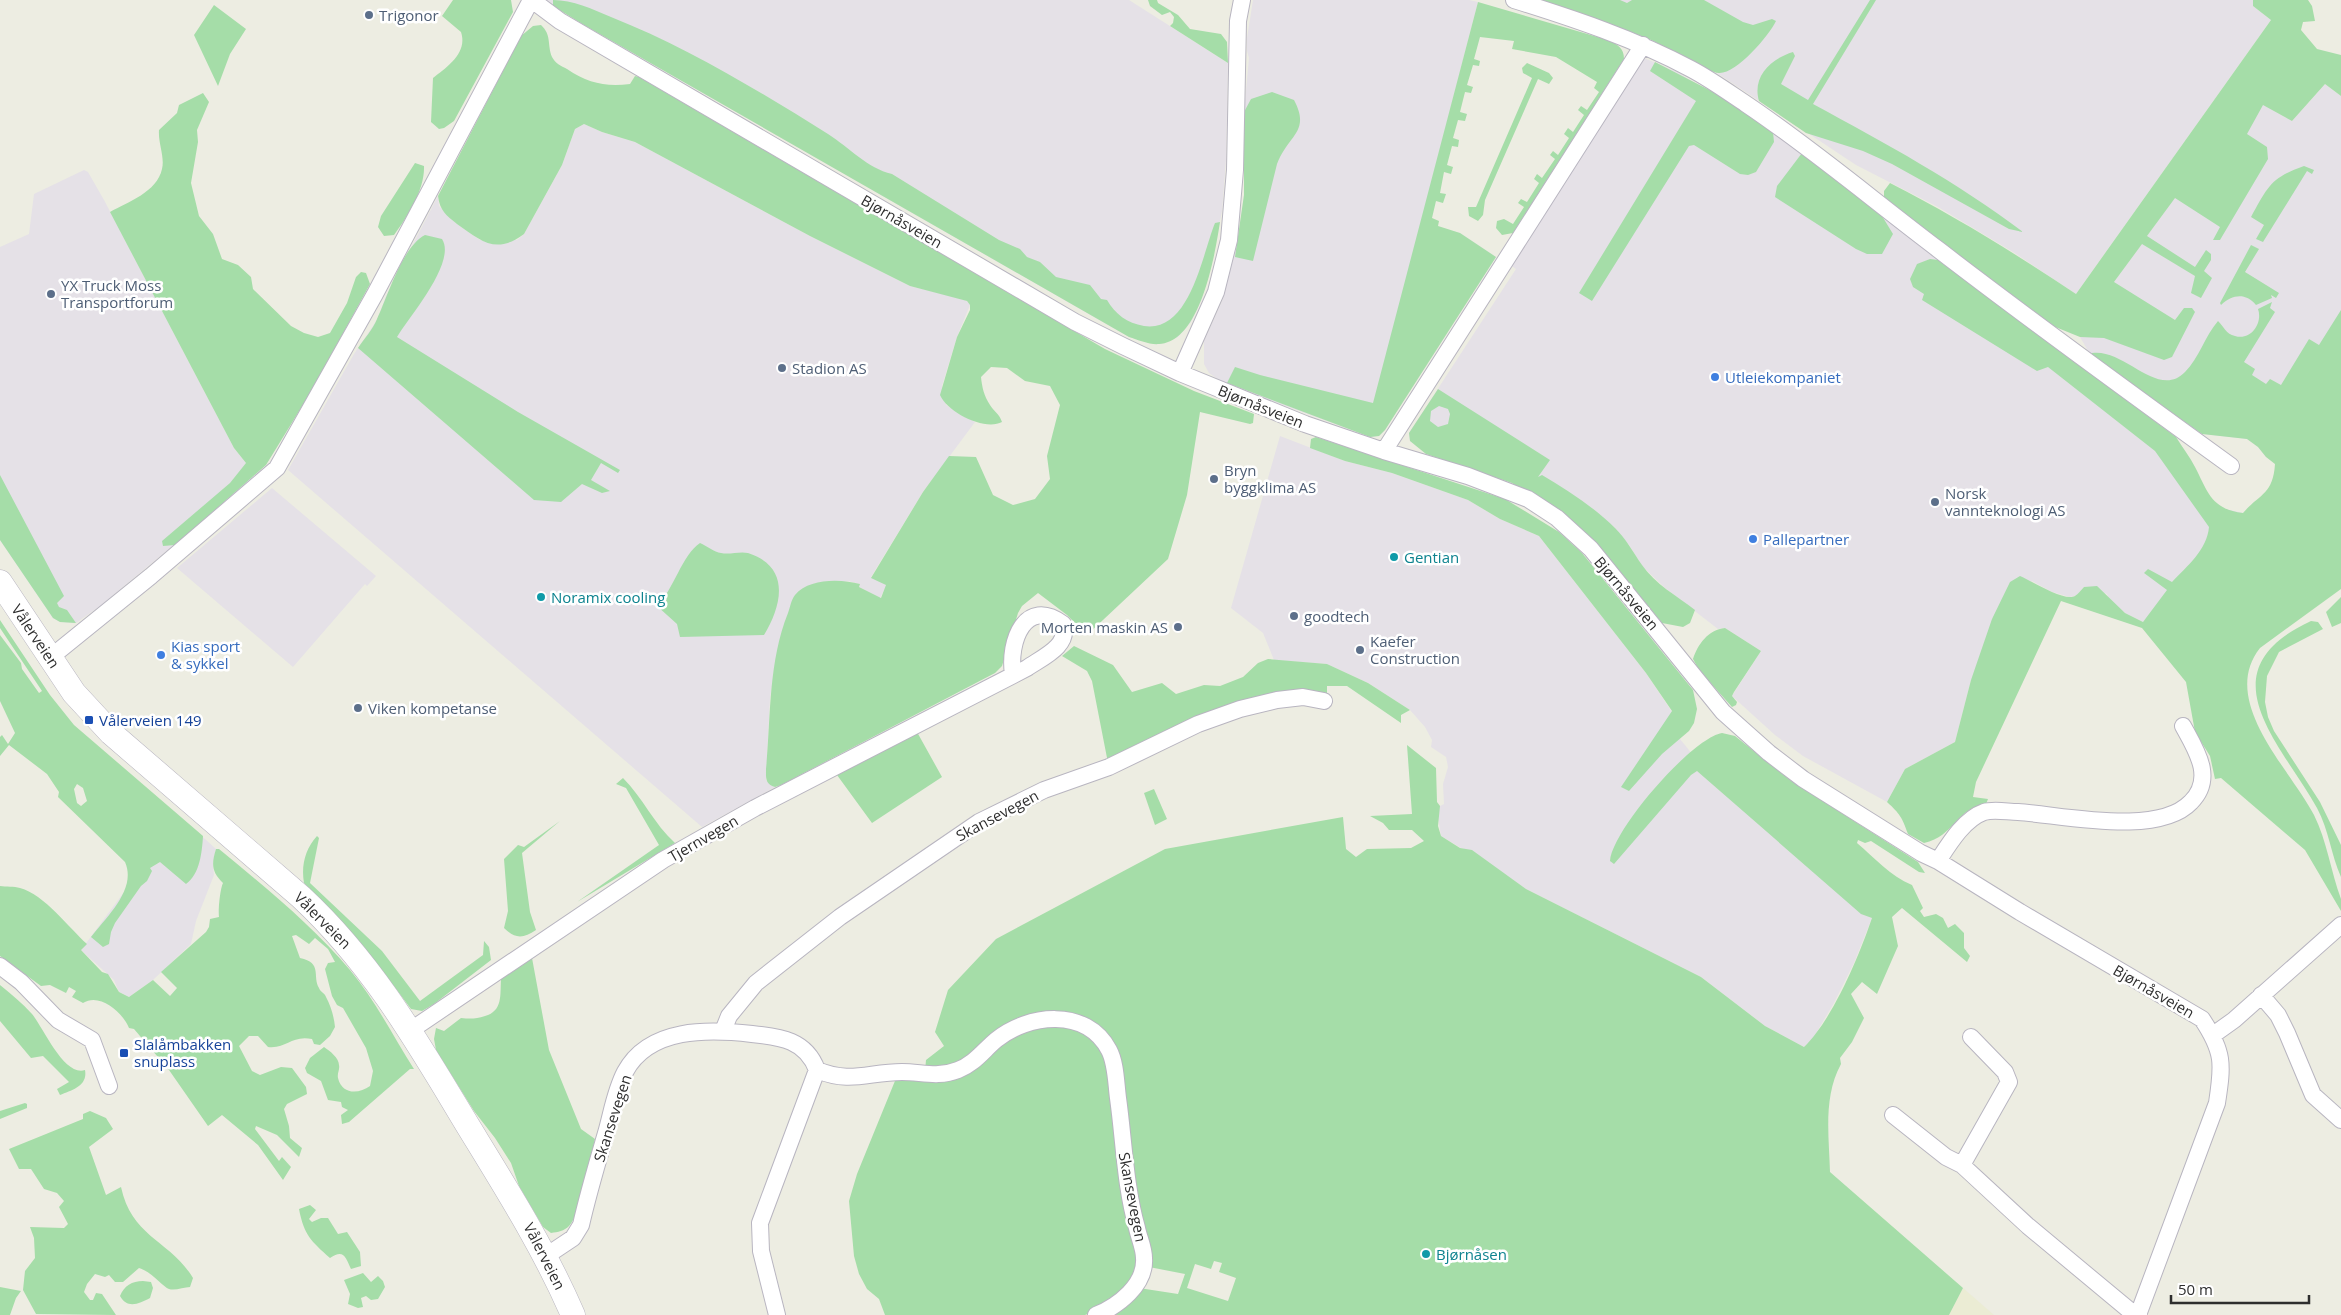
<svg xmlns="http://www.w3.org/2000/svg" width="2341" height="1315" font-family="'Open Sans',sans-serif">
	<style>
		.industrial { fill: #e5e1e7 }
		.education { fill: #ebecd4 }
		.green { fill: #a5dda8; fill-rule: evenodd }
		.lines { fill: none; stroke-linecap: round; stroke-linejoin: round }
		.street-casing { stroke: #b8b5c0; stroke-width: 18 }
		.secondary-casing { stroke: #b8b5c0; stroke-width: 25 }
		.street { stroke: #fff; stroke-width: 16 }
		.secondary { stroke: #fff; stroke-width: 24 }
		.service-dot { fill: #5c6f8a; stroke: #fff; stroke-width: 2 }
		.shop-dot { fill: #3f7fe0; stroke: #fff; stroke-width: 2 }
		.culture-dot { fill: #0f9aa8; stroke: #fff; stroke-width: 2 }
		.transit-dot { fill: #1a4fb4; stroke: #fff; stroke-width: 2 }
		.labels { text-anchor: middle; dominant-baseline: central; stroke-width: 5; stroke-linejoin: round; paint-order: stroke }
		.service-label { font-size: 15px; fill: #4e5e75; stroke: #fff; text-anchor: start }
		.street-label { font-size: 15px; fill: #2e2e2e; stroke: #fff }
		.shop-label { font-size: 15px; fill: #366cbe; stroke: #fff; text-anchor: start }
		.culture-label { font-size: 15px; fill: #0d838f; stroke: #fff; text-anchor: start }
		.transit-label { font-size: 15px; fill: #164399; stroke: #fff; text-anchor: start }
	</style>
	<rect width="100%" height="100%" fill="#edede2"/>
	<path class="industrial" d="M546 0H1129L1228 63 1226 160 1222 211 1210 270 1201 301 1191 322 1178 337 1160 344 1129 337 584 25Z
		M1253 0H1469L1478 2 1421 223 1460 233 1496 257 1385 430 1379 436 1370 437 1264 398 1219 380 1209 373 1204 364V341L1223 299 1238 239 1244 195V112L1249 58 1247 51V38Z
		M1536 0H2253V6L2271 20 2076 294 2013 252 1938 207 1856 165 1717 73 1653 41 1602 21Z
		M1644 58 1677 72 1774 131 2014 319 2160 424 2176 437 2192 462 2209 496 2215 503 2225 509 2243 513 2143 622 2125 613 2109 600 2107 594 2084 587 2076 596 2070 597 2052 592 2032 581 1971 680 1955 742 1905 769 1887 802 1803 756 1775 735 1732 696 1761 651 1725 628 1718 629 1665 588 1642 566 1629 545 1614 527 1539 478 1509 464 1410 441 1409 433 1516 269 1510 265Z
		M2325 84 2341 96V362L2266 457 2258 447 2247 439 2202 434 2091 356 2080 337 2114 282 2225 127 2263 104 2292 121Z
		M584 124 602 132 635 142 810 236 910 286 955 297 967 301 970 305 957 337 942 386 946 405 975 422 923 492 871 577 887 585 880 598 859 587 860 584 848 581 795 596 780 640 770 698 766 780 775 787 702 827 288 470 354 354 377 320 386 296 438 196 439 206 456 223 480 240H517L524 234 562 165 575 129Z
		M84 170 88 172 104 200 234 448 246 463 253 479 100 606 76 623 60 622 53 618 0 540V247L29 234 34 194Z
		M1280 436 1345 461 1392 473 1468 500 1500 519 1539 536 1646 673 1674 715 1680 739 1697 760 1872 918 1854 963 1834 1003 1812 1040 1804 1047 1765 1026 1701 977 1526 889 1472 851 1461 848 1441 836 1438 816 1440 806 1444 804 1443 784 1448 767 1446 757 1431 747 1432 740 1425 727 1410 710 1368 683 1327 664 1274 660 1263 633 1231 608Z
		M272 488 376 576 367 586 365 584 293 667 177 568Z
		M174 811 216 849 213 865 214 875 196 921 191 944 153 980 129 997 119 992 114 980 81 950 127 888 130 876Z"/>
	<path class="education" d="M1963 1288 1994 1315H1949Z"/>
	<path class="green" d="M453 0H511L513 12 454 121 444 128 439 129 431 122 433 78C447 67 468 53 461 32L442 16Z
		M553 0C573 0 592 9 611 17 687 47 759 91 828 134 850 148 867 168 892 174L999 240 1020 249 1027 257 1040 262 1056 277 1090 285 1101 299 1107 300C1115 314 1127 323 1144 326 1190 333 1202 255 1215 223L1220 222C1215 254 1201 342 1159 344 1150 345 1138 340 1129 337L584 25 553 6Z
		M1148 0H1157L1158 3 1178 15 1190 29 1221 34 1227 42 1228 63 1170 26 1173 23 1174 17 1170 12 1162 15 1150 6Z
		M1536 0H1620L1627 3 1632 0H1704L1743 22 1753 25 1772 19 1776 21C1769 36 1736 74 1719 73 1708 73 1665 46 1651 40 1613 24 1575 12 1536 0Z
		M1870 0H1876L1813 104C1885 143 1957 182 2023 232L2009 229 1892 164 1863 151 1806 133 1759 101C1752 77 1770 59 1793 52L1795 56 1781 84 1808 100Z
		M2253 0H2308L2312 6 2315 21 2303 22 2301 30 2317 49 2341 55V96L2325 84 2292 121 2263 105 2247 134 2267 147 2268 159 2220 240H2213L2220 227 2175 198 2147 236 2195 267 2206 250 2211 254V260L2204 271 2212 278 2201 298 2191 293 2195 276 2142 244 2114 282 2175 320 2184 308H2192L2195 312 2172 357 2164 360 2104 338 2080 337 2048 324 1884 198V191L1890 183C1955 216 2016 254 2076 294L2271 20 2253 6Z
		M1478 2 1608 40C1618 45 1624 48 1624 59L1513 233 1502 235 1496 228 1497 221 1504 219 1513 224 1524 207 1518 203 1521 199 1527 202 1539 183 1534 179 1537 174 1542 178 1555 159 1550 155 1553 151 1558 155 1569 138 1564 134 1568 128 1573 132 1584 115 1578 110 1581 106 1587 110 1599 92 1594 88 1597 82 1556 57 1512 49 1514 41 1480 37 1474 59 1480 61 1479 66 1473 65 1467 85 1473 87 1471 93 1465 92 1460 112 1467 114 1465 121 1458 120 1453 138 1459 140 1458 147 1452 146 1447 165 1453 167 1451 174 1444 172 1440 193 1446 194 1443 203 1436 201 1432 218 1439 221 1438 226 1460 233 1496 257 1385 430 1379 436 1370 437 1227 383 1235 367 1260 375 1373 403Z
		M214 5 246 29 230 54 218 86 194 35Z
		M541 25C552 35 547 45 552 57 555 63 561 66 567 69 588 83 605 87 630 84L635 76 639 77 1105 349 1194 391 1254 414 1253 423 1250 424 1200 412 1187 495 1168 559 1087 635 1067 615 1038 593 1022 606 1018 613 1002 666 995 673 781 785 775 787C765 784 766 778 766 769 771 717 768 663 788 613 790 608 791 600 795 595 809 578 841 579 860 584L859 587 881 598 886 585 871 578 923 492 949 456 976 457 993 495 1013 505 1035 499 1050 479 1047 456 1060 405 1050 386 1025 381 1007 368 991 367 981 377C982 387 984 396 990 405 994 412 999 413 1002 422 985 431 948 413 940 395L957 337 970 310V305L967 301 910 286 810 236 635 142 602 132 584 124 575 129 562 165 524 234C496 255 481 241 457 224 446 215 440 211 438 196L521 36 533 26Z
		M1655 62 1721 96 1773 132 1774 142 1756 172 1748 175 1740 174 1694 145 1689 146 1592 301 1579 293 1696 101 1650 71Z
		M1527 63 1549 73 1553 78 1549 84 1538 79 1485 200 1483 215 1478 221 1469 216 1468 207H1476L1532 78 1523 73 1522 68Z
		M1272 92 1294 100C1311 132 1288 135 1277 164L1253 261 1235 257 1244 195V112L1251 99Z
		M203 93 209 102 197 130 198 142 191 183 199 216 213 234 222 259 238 265 251 277 253 289 291 326 304 333 318 337 330 333 347 303 356 277 361 272 366 273 370 284 312 390 266 465 175 545 163 546 162 541 230 483 246 463 234 448 110 212C128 202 157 192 162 169 165 157 158 143 159 130L177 113 179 105Z
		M1802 153 1882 216 1893 234 1882 254H1867L1856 249 1775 197 1777 186Z
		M415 163 424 166C425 189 408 216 394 235L384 236 378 227 381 216Z
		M2304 166 2314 170 2312 174 2307 171 2263 242 2256 239 2264 225 2251 217C2268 187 2270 178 2304 166Z
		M425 235 442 239C457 262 409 317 397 337L518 412 620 470 618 473 601 463 591 480 610 491 602 493 582 484 561 502 534 500 358 348C364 339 373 329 377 319 388 296 402 247 425 235Z
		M2251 245 2259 249 2245 272 2279 293 2276 298 2271 295 2272 298 2256 305C2245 292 2232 295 2221 305L2220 303Z
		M1930 259 1938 260 2176 437C2182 447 2190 457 2195 467 2208 492 2211 509 2243 513 2259 494 2273 495 2275 464L2266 457 2258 447 2247 439 2202 434 2091 356 2092 353C2125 348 2158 400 2185 372 2199 358 2205 336 2218 321 2224 327 2226 334 2235 336 2251 341 2263 323 2258 309L2272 302 2270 308 2275 312 2244 362 2255 369 2252 375 2266 384 2270 379 2281 385 2309 339 2319 345 2341 310V589L2260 648C2218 701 2291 770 2314 815 2327 841 2331 872 2341 899V911L2305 850 2221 778 2215 779 2210 756 2195 732 2186 682 2142 628 2061 601 1976 782 1973 797 1988 799 1986 804C1955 809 1955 836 1924 843L1908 834C1902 817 1900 814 1887 802L1905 769 1955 742 1971 680 1992 619 2010 582 2020 576C2032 581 2064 602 2075 596 2078 594 2081 590 2084 587L2097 586 2125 613 2143 622 2167 590 2144 573 2148 569 2172 582C2187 566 2207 550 2209 527L2155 451 2048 367 2037 371 1922 300 1924 294 1913 287 1910 279 1917 264Z
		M1438 389 1550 460 1538 477 1542 475C1567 490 1594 507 1615 528 1626 539 1633 552 1642 565 1655 584 1677 596 1695 610L1690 623 1683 627 1662 623 1613 563 1575 524 1512 483 1426 454 1410 441 1409 433ZM1439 406 1448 409 1450 414 1448 424 1438 427 1430 421 1431 411Z
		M1316 437 1505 499 1559 532 1582 553 1693 690 1697 709 1694 723 1689 731 1662 754 1629 791 1621 787 1672 711 1646 673 1539 536 1500 519 1468 500 1392 473 1345 461 1310 448 1311 439Z
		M0 475 64 596 57 603 59 607 67 610 76 623 60 622 53 618 0 540Z
		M700 543C707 546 714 552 721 553 730 555 739 551 748 553 791 567 782 605 764 635L680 637 677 624 657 606C674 589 682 555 700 543Z
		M2341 597V623L2332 627 2326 612Z
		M0 620 50 695 74 725 203 836C202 852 200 874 186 884L160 862 150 868 152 871 147 881 141 886 115 923 111 932 109 944 103 947 91 937C107 916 137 889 125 862L58 797 59 792 47 774 9 745 0 756V737L2 735 8 744 15 733 0 701V635L21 663 22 669 39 693 42 691 0 628ZM77 784 83 788 87 801 81 806 77 803 74 789Z
		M2311 621 2318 622 2323 629 2279 652 2267 676 2265 702 2268 717 2274 731 2320 802 2341 845V877C2331 855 2329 830 2317 808 2280 742 2203 671 2311 621Z
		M1725 628 1761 651 1734 692 1732 696 1737 702 1736 705 1732 707 1699 670 1693 659C1698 644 1708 630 1725 628Z
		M1074 646 1113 665 1132 692 1162 683 1176 694 1204 685 1220 686 1243 677 1258 663 1268 659 1327 664 1368 683 1410 710 1401 715V723L1347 686H1327V696L1296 694 1108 763 1092 681 1087 671 1062 656Z
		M917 732 942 777 872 823 837 775Z
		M1722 733 1735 736 1790 780 1918 862 1925 873 1919 872 1871 841 1865 843 1858 840 1857 843C1875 858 1890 876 1912 885L1923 908 1920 911 1924 917 1936 914 1943 918 1948 928 1955 924 1964 933V948L1970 956 1967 962 1902 908 1892 917 1898 946 1877 994 1862 982 1851 994 1864 1018 1852 1042 1840 1058 1841 1064C1823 1097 1829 1136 1830 1172L1963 1288 1949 1315H1105L1139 1288 1178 1294 1185 1274 1149 1267 1146 1244 1111 1045 1048 1016 970 1060 925 1071 926 1060 944 1046 935 1032 948 990 996 939 1165 849 1343 817 1346 849 1356 857 1367 849 1411 848 1424 841 1412 830H1389L1383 823 1370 816 1412 814 1407 745 1436 768 1437 802 1440 806 1438 826 1441 836 1460 848 1472 850 1526 889 1701 977 1765 1026 1804 1047C1833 1019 1859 956 1872 918L1861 914 1697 771 1691 775 1614 864 1610 861C1612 830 1692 738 1722 733ZM1214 1261 1222 1263 1219 1272 1236 1278 1228 1301 1187 1288 1195 1264 1211 1269Z
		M623 778C643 798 654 824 675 843L577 902 659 845 626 788 616 784Z
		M1154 789 1167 819 1155 825 1144 793Z
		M560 821 522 853 530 912 536 930C523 939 515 939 504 928L508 911 504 859 518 845 524 847Z
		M317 836 319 838 310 883 382 951 420 1001 483 955 484 941 489 947 491 960 434 1004 422 1011 411 1009 379 966 304 883C301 866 305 849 317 836Z
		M216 849H219C265 887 312 925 350 970 375 1000 393 1036 414 1069H410L349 1122 342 1124 341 1115 348 1110 342 1107 341 1102 328 1100 321 1081 307 1073 305 1068 310 1058 324 1047C330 1051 339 1058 339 1065 340 1070 337 1073 338 1078 342 1095 359 1094 370 1086L373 1071 366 1048 343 1008 337 1005 332 996 325 969 328 963 335 962 328 949 315 938 309 944 296 935 292 936 300 958C323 963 312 976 319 988 320 992 325 993 326 997 331 1006 334 1017 335 1027L330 1036 320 1045 314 1044 312 1039C291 1035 287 1049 268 1047L258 1036H249L239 1046 252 1071 260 1075 281 1067 292 1068 306 1087 307 1094 287 1104 284 1109 289 1126 290 1138 302 1148 299 1157 277 1135 256 1126 255 1129 279 1161 282 1157 291 1167 283 1180 258 1145 222 1115 208 1126 169 1070 134 1029 129 1028C123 1013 100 992 83 1003L72 997 76 991 69 987 66 993 50 985 41 986 0 956V886C6 887 14 886 20 888 45 895 68 927 87 944L81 950 102 972 108 974 119 992 129 997 153 980 170 996 177 988 161 972 206 932 209 927 210 919 219 917C218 911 220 889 223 883 212 872 211 865 216 849Z
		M532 958 549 1050 581 1129 595 1139C591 1158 581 1214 569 1226 564 1231 558 1232 551 1233L543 1227 519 1186 511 1163 495 1138 474 1111 436 1050 434 1039 436 1028 444 1031 461 1018C470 1019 476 1019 485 1016 503 1011 500 995 501 979Z
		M0 985C11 994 22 1003 32 1014 43 1027 64 1077 85 1070 88 1086 72 1090 60 1095L57 1089 69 1082 43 1056 31 1058 0 1021Z
		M1047 1023 1085 1031 1107 1057 1137 1249 1136 1275 1101 1309 1085 1315H885L879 1299 867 1289 859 1274 854 1256 849 1201 857 1174 897 1076 937 1079 998 1044Z
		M25 1103 27 1104V1108L0 1119V1111Z
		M90 1111 106 1118 113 1129 89 1147 106 1195 121 1187C132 1238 170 1240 193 1278L190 1287C184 1287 175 1291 169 1289 163 1287 152 1272 139 1268L123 1282H115L109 1275 105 1277 95 1274 87 1284 84 1292 90 1300H93L96 1293 102 1294 116 1315 36 1314 23 1290 25 1271 35 1258 34 1238 30 1227 64 1228 68 1224 59 1207 64 1201 57 1193 44 1189 31 1169H19L9 1149 83 1119V1114Z
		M310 1205 316 1210 309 1219 312 1222 321 1218H328L338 1234 347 1232 360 1252 361 1266 351 1269C346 1258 344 1248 330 1258 311 1241 304 1235 299 1209Z
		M363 1273 371 1282 378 1276 383 1281 385 1287 378 1299 371 1300 366 1296 361 1298 363 1307 358 1308 348 1304 350 1294 344 1280Z
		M143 1281 151 1282 153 1288 150 1298C139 1304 127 1309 120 1296 124 1286 132 1281 143 1281Z
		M0 1287 21 1291 16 1298 10 1315H0Z"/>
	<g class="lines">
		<defs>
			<path id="street" d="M532 0 560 21 1075 322 1123 346 1180 373 1305 424 1384 451 1468 476 1528 499 1557 518 1591 549 1723 712 1769 753 1803 779 1921 853 1938 861 2020 912 2202 1019C2224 1052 2223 1064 2217 1103L2138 1315
				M1514 0C1575 19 1635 39 1691 69 1710 79 1728 92 1746 104 1813 149 1874 201 1939 250 2035 324 2133 395 2231 466
				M1180 373 1216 292 1229 240 1235 170 1238 21 1242 0
				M1384 451 1643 45
				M51 657 151 576 277 468 375 294 531 0
				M1938 861C1949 844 1964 819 1984 812 1994 809 2008 812 2018 812 2063 815 2158 837 2191 802 2215 778 2196 750 2183 726
				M0 966 21 982 58 1020 92 1040 109 1086
				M2261 995 2278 1015 2287 1033 2313 1095 2341 1120
				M411 1030 663 860 755 808 1027 668C1043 657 1070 646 1063 624 1025 596 1008 642 1013 674
				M723 1031 729 1016 756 983 840 917 979 822 1044 790 1109 767 1198 724 1240 709 1277 700 1303 697 1324 701
				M2213 1035 2234 1020 2341 925
				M817 1070C851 1084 868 1072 902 1072 922 1072 938 1078 958 1070 974 1064 983 1051 996 1040 1028 1014 1086 1007 1109 1050 1116 1063 1116 1083 1118 1098 1124 1141 1125 1186 1137 1228 1139 1238 1144 1248 1144 1258 1146 1285 1118 1306 1096 1315
				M1893 1115 1946 1157 1962 1165 2028 1226 2129 1310 2139 1315
				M1962 1165 2009 1082 2005 1072 1971 1037
				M546 1256 573 1238 581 1225C588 1194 597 1164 606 1133 612 1112 615 1091 625 1072 649 1027 709 1029 752 1034 781 1037 806 1040 817 1070L760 1223 761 1251 777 1315"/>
			<path id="secondary" d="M0 582 74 693 111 733 301 897C373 964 418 1043 468 1126 506 1188 544 1248 573 1315"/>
		</defs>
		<use href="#street" class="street-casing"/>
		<use href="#secondary" class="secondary-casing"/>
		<use href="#street" class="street"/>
		<use href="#secondary" class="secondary"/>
	</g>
	<g class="service-dot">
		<circle cx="369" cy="15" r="5"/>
		<circle cx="51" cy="294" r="5"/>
		<circle cx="782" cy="368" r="5"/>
		<circle cx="1214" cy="479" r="5"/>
		<circle cx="1935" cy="502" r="5"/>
		<circle cx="1294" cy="616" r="5"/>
		<circle cx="1178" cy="627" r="5"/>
		<circle cx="1360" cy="650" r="5"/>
		<circle cx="358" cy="708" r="5"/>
	</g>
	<g class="shop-dot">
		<circle cx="1715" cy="377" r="5"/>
		<circle cx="1753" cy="539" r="5"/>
		<circle cx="161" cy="655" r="5"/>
	</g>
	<g class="culture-dot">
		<circle cx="1394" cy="557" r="5"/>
		<circle cx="541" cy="597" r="5"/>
		<circle cx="1426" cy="1254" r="5"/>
	</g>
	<g class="transit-dot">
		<rect x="84" y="715" width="10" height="10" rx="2.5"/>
		<rect x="119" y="1048" width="10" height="10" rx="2.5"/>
	</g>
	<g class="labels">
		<g class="service-label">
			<text x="379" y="15">Trigonor</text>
			<text x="61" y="285">YX Truck Moss<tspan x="61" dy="17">Transportforum</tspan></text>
			<text x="792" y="368">Stadion AS</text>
			<text x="1224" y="470">Bryn<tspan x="1224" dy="17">byggklima AS</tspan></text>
			<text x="1945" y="493">Norsk<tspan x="1945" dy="17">vannteknologi AS</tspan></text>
			<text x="1304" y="616">goodtech</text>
			<text x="1168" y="627" text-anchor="end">Morten maskin AS</text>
			<text x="1370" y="641">Kaefer<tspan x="1370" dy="17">Construction</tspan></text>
			<text x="368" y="708">Viken kompetanse</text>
		</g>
		<g class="street-label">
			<text transform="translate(902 221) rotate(30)">Bjørnåsveien</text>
			<text transform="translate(1261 406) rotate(22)">Bjørnåsveien</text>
			<text transform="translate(1627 593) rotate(50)">Bjørnåsveien</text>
			<text transform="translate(36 636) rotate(56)">Vålerveien</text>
			<text transform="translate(997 815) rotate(-28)">Skansevegen</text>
			<text transform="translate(703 838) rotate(-30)">Tjernvegen</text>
			<text transform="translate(323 920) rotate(45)">Vålerveien</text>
			<text transform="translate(2154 991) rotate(30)">Bjørnåsveien</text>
			<text transform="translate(612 1118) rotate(-72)">Skansevegen</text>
			<text transform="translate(1133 1197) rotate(79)">Skansevegen</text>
			<text transform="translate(545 1256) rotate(63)">Vålerveien</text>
		</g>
		<g class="shop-label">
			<text x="1725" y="377">Utleiekompaniet</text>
			<text x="1763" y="539">Pallepartner</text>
			<text x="171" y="646">Kias sport<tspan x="171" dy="17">&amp; sykkel</tspan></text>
		</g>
		<g class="culture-label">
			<text x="1404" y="557">Gentian</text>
			<text x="551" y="597">Noramix cooling</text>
			<text x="1436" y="1254">Bjørnåsen</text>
		</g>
		<g class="transit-label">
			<text x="99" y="720">Vålerveien 149</text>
			<text x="134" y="1044">Slalåmbakken<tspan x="134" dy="17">snuplass</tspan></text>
		</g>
	</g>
	<path d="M2171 1295v8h138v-8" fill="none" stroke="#2e2e2e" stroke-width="2.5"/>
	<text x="2178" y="1295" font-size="15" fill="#2e2e2e" stroke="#ffffff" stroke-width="4" paint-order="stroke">50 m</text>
</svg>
